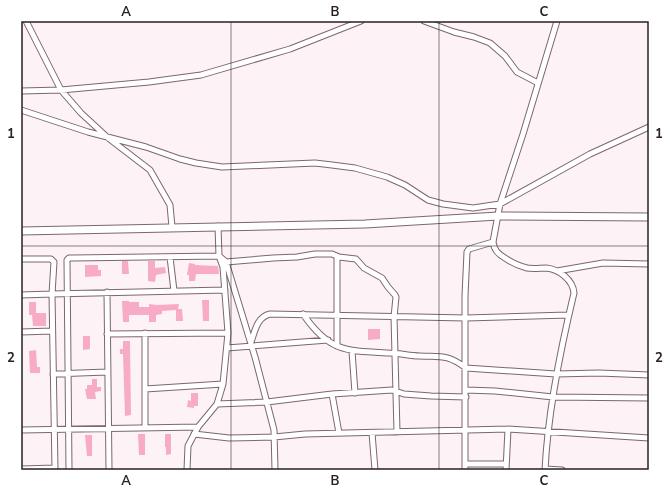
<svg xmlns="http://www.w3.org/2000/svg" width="670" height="491" font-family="'Nunito Sans',sans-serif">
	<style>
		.building { fill: #f7abc7 }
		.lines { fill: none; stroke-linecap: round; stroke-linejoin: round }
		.minor-casing { stroke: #7d666d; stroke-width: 7 }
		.secondary-casing { stroke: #7d666d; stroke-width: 9 }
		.minor { stroke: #fff; stroke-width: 5 }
		.secondary { stroke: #fff; stroke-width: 7 }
		.grid { fill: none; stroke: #2a2023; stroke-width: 1; stroke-opacity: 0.55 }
		.neatline { fill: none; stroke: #2a2023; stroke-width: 1.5 }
		.grid-label { font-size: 13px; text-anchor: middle; font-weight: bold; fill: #2a2023 }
	</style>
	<rect width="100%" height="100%" fill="#fdf2f6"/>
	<path class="building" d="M122 261H128L129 274H122Z
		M148 261H155V268L165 267 166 273 156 275 155 282 148 281Z
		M189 263 195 264V265L218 266 219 274H196L195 281H189V275H187Z
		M85 265H98V270H101V276L85 277Z
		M202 300H209V321H203Z
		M122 301H129V302H139V307H149V304L157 305 179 304 178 309H182L183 321H176V310L162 311V314L156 315V322H149V315H129V322H123Z
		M29 302H36V313H46V326H33L32 315H29Z
		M368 329H380V339L368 340Z
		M83 336H90V349L83 350Z
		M123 341H130V345L131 415 125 416 123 354H120V349H123Z
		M36 350 37 367H40V373H30L29 351Z
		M92 379H97V387H101V391L95 392 96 399H87L85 389H87V385H92Z
		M191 393H198V406H194V408L187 407 188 400 191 401Z
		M138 434H145V455H139Z
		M165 434H171V454L166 455V447H165Z
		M85 435H92V456H87Z"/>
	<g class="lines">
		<defs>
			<path id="minor" d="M26 21 61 90 81 113 107 137 150 170 170 205 172 227
				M424 21 454 32 474 37 490 43 505 56 517 72 538 83
				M21 91 61 90 149 82 201 75 290 49 361 21
				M21 110 88 132 146 147 180 159 196 163 222 167 315 163 332 165 355 168 387 177 405 185 428 200 443 204 473 208 500 204 590 154 649 127
				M337 256V346
				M170 257 174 291
				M21 259H51L54 262 52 294 225 290
				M226 262 273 258 297 257 315 254H332L339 257 356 259 364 268 382 278 388 287 395 295 396 297 394 317 397 432
				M557 271 603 263 649 264
				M107 292 109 470
				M21 295 52 294 55 470
				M303 314C329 352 346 351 389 353 399 353 410 356 420 356 441 357 447 354 466 368L556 374 599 373 649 375
				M21 332 52 331
				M145 333V427
				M107 334 228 333
				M251 342C255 331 257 317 270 314L466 318 568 315
				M227 348 328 340
				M352 351 355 393
				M53 374 107 372
				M145 389 223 384
				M466 390 495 391 553 397 649 398
				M332 394 339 433
				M217 404 267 402 332 394 392 390 404 394 431 396 466 397
				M21 430 198 427
				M372 433 375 470
				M194 434 229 438 274 437 305 434 508 429 649 438
				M465 464H506
				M21 469 55 468
				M545 469 562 470
				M69 470 67 260 69 258H73L219 256 226 262 255 357 274 430 275 470
				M187 470 188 446 198 427 217 404 223 384 228 333 223 267 219 256 218 226
				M465 470V296L467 252 469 249 493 242
				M506 470 508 429
				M545 470C548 410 560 351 574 293 573 280 559 269 546 268 540 268 534 269 527 268 519 266 512 263 505 258 498 254 494 250 493 242L500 204 523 134 557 21"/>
			<path id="secondary" d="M21 231 365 224 498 216 649 217"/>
		</defs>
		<use href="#minor" class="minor-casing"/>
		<use href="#secondary" class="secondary-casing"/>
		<use href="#minor" class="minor"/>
		<use href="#secondary" class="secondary"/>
	</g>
	<path class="grid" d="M231 21V470M439 21V470M21 246H649"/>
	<rect width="670" height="491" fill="none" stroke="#ffffff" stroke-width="44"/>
	<rect x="22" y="22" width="626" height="447" class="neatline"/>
	<g class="grid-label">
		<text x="126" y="16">A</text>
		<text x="335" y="16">B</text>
		<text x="544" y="16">C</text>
		<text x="11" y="138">1</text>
		<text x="659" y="138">1</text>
		<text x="11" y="362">2</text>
		<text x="659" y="362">2</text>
		<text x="126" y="485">A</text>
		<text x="335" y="485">B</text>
		<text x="544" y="485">C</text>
	</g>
</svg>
